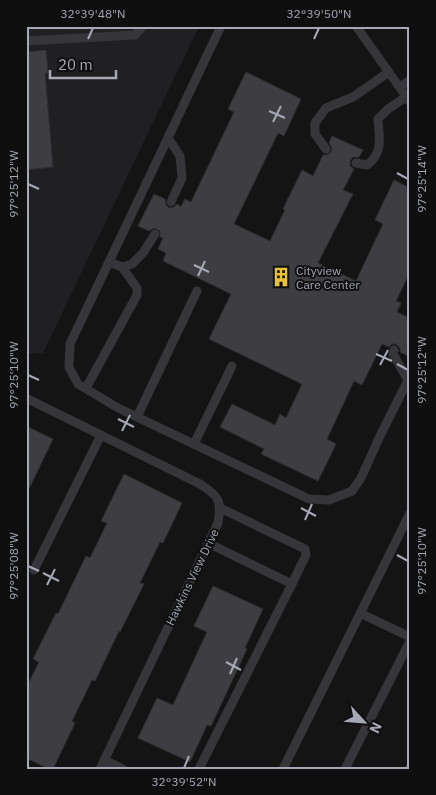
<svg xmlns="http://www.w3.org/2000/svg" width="436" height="795" font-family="'IBM Plex Sans',sans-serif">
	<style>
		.built { fill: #202022 }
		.building { fill: #3e3e42; stroke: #2e2e31 }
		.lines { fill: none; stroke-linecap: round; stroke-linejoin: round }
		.lane { stroke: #35353a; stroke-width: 9 }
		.ticks { fill: none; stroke: #a6a9b5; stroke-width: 2 }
		.labels { text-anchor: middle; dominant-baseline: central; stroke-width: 4; stroke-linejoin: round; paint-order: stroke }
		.poi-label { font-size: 12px; fill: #a6a9b5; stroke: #0f0f10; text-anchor: start }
		.street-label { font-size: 12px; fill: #a6a9b5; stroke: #0f0f10 }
		.neatline { fill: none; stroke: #a6a9b5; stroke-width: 2 }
		.ticks-label { font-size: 12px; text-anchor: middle; fill: #a6a9b5 }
	</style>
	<rect width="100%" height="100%" fill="#141415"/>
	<path class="built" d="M26 26H199L43 353 26 354Z"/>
	<path class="building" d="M46 50 48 73H45L53 167 26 170V52Z
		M246 72 301 99 284 136 278 133 234 224 270 241 285 210 283 209 302 170 313 176 323 155H327L331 152 332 148 329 143 332 136 363 150 359 157H353L350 161V166L354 169 343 190 353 194 318 263 356 281 383 224 375 220 394 180 410 188V272L396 301 401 303 397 312 410 318V357L400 352V348L396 344H392L389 347 382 344 362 385 354 381 327 439 336 444 318 481 261 454 264 449 220 427 232 404 275 425 280 414 286 418 302 384 209 339 231 294 163 261 166 253 158 249 163 238 160 237V231L155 228 152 229 149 231 138 226 154 194 165 199 166 205 169 208 174 207 177 204 181 207 185 199 191 202 234 112 228 109Z
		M26 426 53 439 26 495Z
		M124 474 182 503 163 543 160 542 140 583 144 584 120 632 119 631 95 681 92 680 72 721 75 723 53 769H49L26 758V688L39 662 33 659 56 613 58 614 86 556 90 558 107 523 101 521Z
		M213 586 263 609 245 648 247 649 211 726 207 725 190 762 138 738 157 698 173 705 207 632 194 626Z"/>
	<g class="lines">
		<path class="lane" d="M221 26 70 344 69 367 78 384 118 408 309 499 329 500 352 491 361 478 380 436 410 376
			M356 26 410 102
			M26 41 135 35 143 26
			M400 87 410 80
			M168 138 180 156 182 178 171 202
			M326 149 315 134V123L326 108 353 97 389 72
			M356 163 367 165C384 152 379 138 378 119L388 109 406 97
			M109 262 122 267 132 264 143 253 155 234
			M394 350 393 354 408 380
			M86 388 137 295V288L122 267
			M26 398 200 484C219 496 222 501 218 523L100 769
			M137 417 197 291
			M194 444 232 366
			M208 543 292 584 306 555 305 549 220 508
			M34 570 101 435
			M360 613 410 637
			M104 760 123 769
			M199 769 292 584
			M283 769 410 513
			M345 769 410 641
			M409 769 410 768"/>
	</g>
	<path class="ticks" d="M88 39 93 28M314 39 319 28M269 111 285 118M273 122 281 106M397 173 408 179M28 184 39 189M194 265 209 272M198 276 205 261M376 354 392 361M397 364 408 370M380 365 388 350M28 375 39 380M118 419 134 427M122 431 130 415M301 508 316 516M305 520 312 504M397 555 408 561M28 566 39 571M43 573 59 581M47 585 55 569M226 662 241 670M230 674 237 658M184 768 189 756"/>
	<defs>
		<symbol id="building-bare" viewBox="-9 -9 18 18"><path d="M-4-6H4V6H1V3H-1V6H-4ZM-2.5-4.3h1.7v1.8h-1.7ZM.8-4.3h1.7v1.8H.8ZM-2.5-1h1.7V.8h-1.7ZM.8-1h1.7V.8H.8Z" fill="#e8c139" stroke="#0f0f10" stroke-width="2.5" paint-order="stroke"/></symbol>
	</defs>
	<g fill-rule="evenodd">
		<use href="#building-bare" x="267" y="263" width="28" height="28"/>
	</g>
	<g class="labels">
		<g class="poi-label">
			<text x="296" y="270">Cityview<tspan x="296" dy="14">Care Center</tspan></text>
		</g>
		<g class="street-label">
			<text transform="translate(192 577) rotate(-64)">Hawkins View Drive</text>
		</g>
	</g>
	<rect width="436" height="795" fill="none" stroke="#0f0f10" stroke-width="55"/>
	<g transform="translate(364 722) rotate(116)" stroke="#0f0f10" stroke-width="4" paint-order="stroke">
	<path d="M0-4L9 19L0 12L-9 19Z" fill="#a6a9b5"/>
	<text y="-8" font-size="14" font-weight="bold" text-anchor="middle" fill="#a6a9b5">N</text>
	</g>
	<path d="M50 70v8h66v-8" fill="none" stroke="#a6a9b5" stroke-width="2.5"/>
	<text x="58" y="70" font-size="15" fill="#a6a9b5" stroke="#0f0f10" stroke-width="4" paint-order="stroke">20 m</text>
	<rect x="28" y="28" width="380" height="740" class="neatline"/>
	<g class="ticks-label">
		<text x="93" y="18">32°39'48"N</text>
		<text x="319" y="18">32°39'50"N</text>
		<text transform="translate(422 179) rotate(-90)" y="4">97°25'14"W</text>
		<text transform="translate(14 184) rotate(-90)" y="4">97°25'12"W</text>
		<text transform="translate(422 370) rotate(-90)" y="4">97°25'12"W</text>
		<text transform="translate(14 375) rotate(-90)" y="4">97°25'10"W</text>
		<text transform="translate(422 561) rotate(-90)" y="4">97°25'10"W</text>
		<text transform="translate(14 566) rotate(-90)" y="4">97°25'08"W</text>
		<text x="184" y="786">32°39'52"N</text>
	</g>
</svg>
